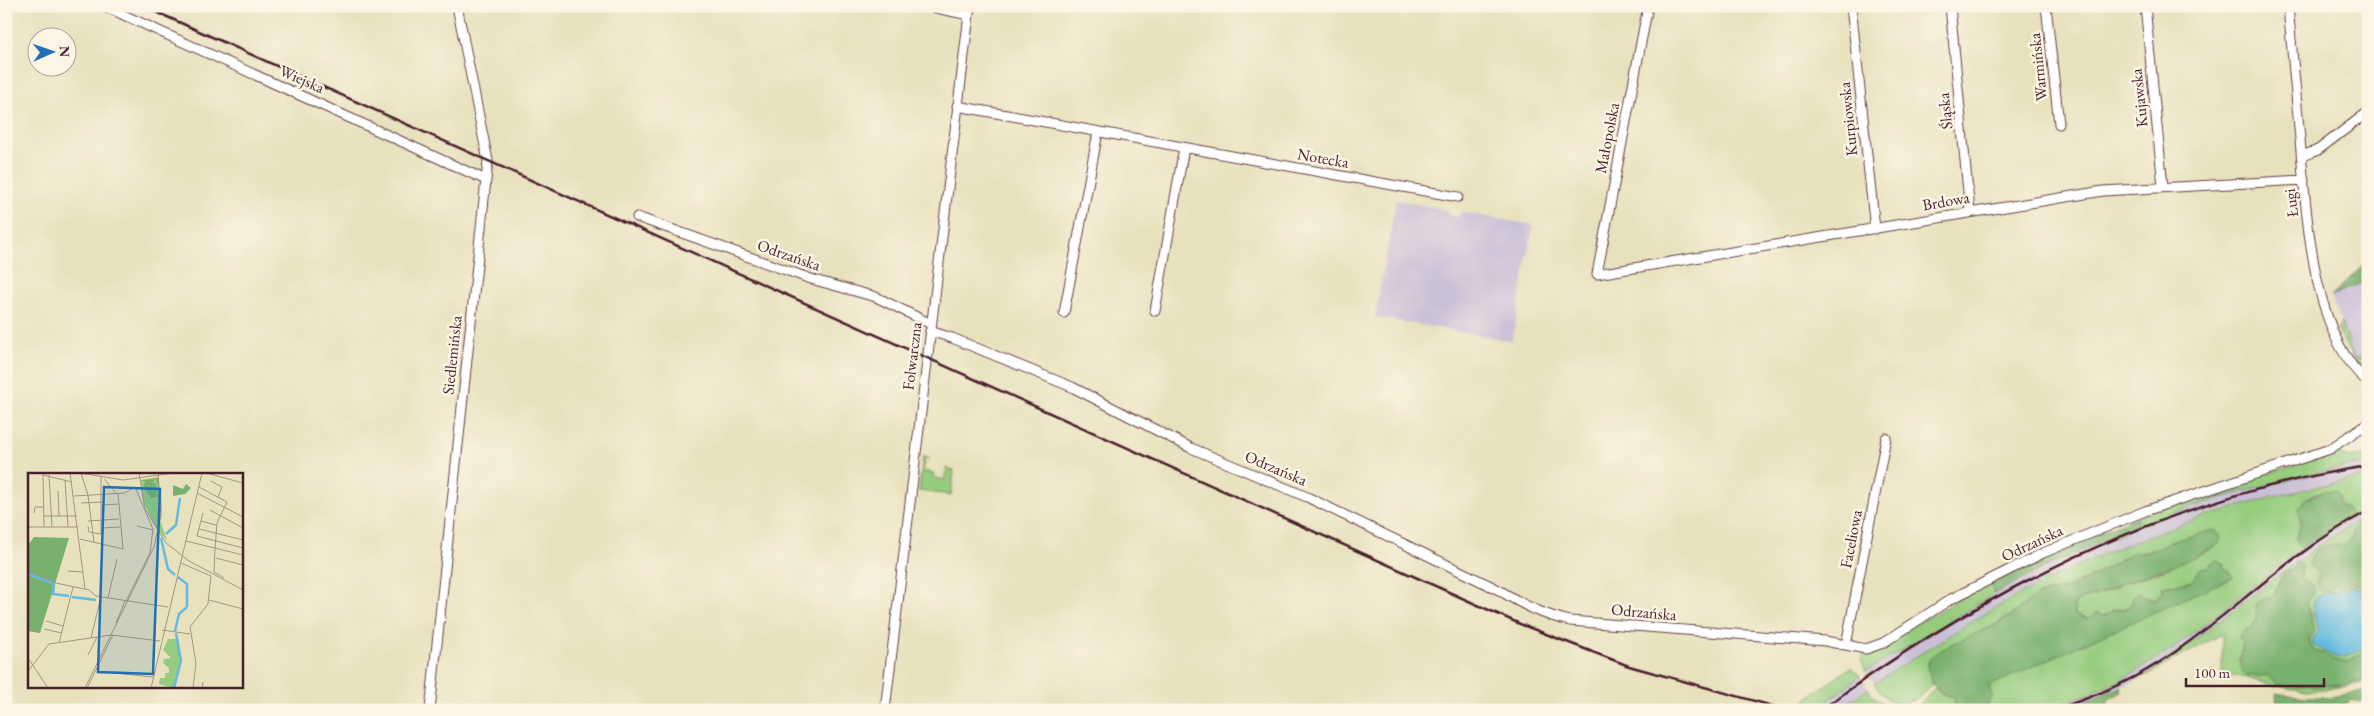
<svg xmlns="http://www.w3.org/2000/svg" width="2374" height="716" font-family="'EB Garamond',serif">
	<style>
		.industrial { fill: #c9bfd7 }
		.green { fill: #95cc7e; stroke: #707654 }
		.forest { fill: #78b06d; stroke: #61684c }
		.water { fill: #63bbe0; stroke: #566d86 }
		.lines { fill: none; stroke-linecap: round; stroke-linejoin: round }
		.minor-casing { stroke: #623c41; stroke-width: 11 }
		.minor { stroke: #fff; stroke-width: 9 }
		.rail { stroke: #4a1f2b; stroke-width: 2.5 }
		.labels { text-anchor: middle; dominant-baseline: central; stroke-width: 5; stroke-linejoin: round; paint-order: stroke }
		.street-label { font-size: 16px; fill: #4a1f2b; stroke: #fcf5e5 }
		.inset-river { fill: none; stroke: #63bbe0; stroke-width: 2.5 }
		.inset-road { fill: none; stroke: #a99383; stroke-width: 1 }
		.view { fill: #1f6fb2; fill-opacity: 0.15; stroke: #1f6fb2; stroke-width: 2.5 }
		.inset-edge { fill: none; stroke: #4a1f2b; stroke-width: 2.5 }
	</style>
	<rect width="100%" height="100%" fill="#fcf5e5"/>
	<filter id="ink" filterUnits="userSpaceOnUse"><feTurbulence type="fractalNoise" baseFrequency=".02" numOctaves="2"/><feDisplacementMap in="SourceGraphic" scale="10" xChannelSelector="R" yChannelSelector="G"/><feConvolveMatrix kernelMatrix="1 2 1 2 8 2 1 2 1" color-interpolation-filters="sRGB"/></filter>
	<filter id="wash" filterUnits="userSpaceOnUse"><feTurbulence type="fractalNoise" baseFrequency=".0096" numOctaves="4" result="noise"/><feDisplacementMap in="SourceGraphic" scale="20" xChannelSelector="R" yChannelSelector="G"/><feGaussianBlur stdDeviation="1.12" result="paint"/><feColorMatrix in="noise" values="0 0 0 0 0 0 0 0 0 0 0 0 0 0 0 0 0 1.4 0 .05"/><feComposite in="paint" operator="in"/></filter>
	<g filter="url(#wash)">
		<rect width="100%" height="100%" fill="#e8e1bd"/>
		<path class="industrial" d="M1396 200 1448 210 1451 215 1454 216 1458 217 1461 212 1533 225 1512 341 1375 317Z
			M2367 278 2368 353 2358 360 2354 358 2331 296Z
			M2368 463V476L2311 487 2216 512 2131 543 2055 576 2009 600 1930 647 1874 684 1866 672 1994 594 2043 568 2137 526 2189 507 2270 482Z
			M2368 508V515L2295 562 2201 636 2142 678 2102 696 2063 710H2042L2100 690 2161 658 2302 548 2332 527Z
			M1860 676 1868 688 1838 710H1821L1820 708 1823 703Z"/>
		<path class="green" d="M2341 323 2354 358 2358 360 2368 353V376C2353 361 2346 348 2338 329Z
			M2332 451 2349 458 2368 455V463C2288 477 2213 498 2137 526L2136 517 2223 487 2309 461Z
			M923 456 930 459 924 458 925 464 923 473 928 471V473H934L933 477 944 480 947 468 954 471 951 495 919 491Z
			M2368 476V508L2350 518C2345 510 2338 501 2333 491 2310 494 2307 492 2299 516 2305 531 2291 532 2302 548L2173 649 2118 682 2081 697 2042 710H1984L1992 697 1989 686 2230 573 2223 567 2201 568 2191 582C2183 581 2176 587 2167 584L2155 600 2143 596H2133L2130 607 2114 610 2103 616 2089 619 2074 614V604L2079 600 2104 593 2124 583 2164 570 2190 557 2205 553 2219 543V534L2214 530 2170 541 2152 551 2125 556 2088 579 2075 583 2067 588 2037 596 2024 607 1995 625 1968 639 1952 644 1927 666 1932 685C1920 698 1901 713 1884 696 1880 692 1878 687 1874 684 1933 645 1992 607 2056 576 2155 527 2260 497 2368 476Z
			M2368 515V518C2358 523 2353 537 2345 545 2327 542 2321 553 2310 566L2318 573 2317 584C2340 584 2368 573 2368 605 2353 588 2342 591 2322 594L2312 611 2317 623 2320 649 2345 657 2368 646V650L2347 663 2331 659 2324 653 2316 652C2303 639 2312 637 2312 622 2312 616 2307 608 2306 602L2309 597 2293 569 2284 572 2273 596 2265 598 2252 628 2238 639 2242 643 2243 651 2239 659 2251 675H2268L2282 686 2300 687 2308 684 2335 686 2365 680H2368V683C2346 685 2324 691 2302 690 2274 688 2249 676 2222 674V634L2142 678C2219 626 2287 561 2368 515Z
			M1992 580 1994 594 1866 672 1861 660 1863 655Z
			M1851 667 1860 676 1817 710 1795 709 1801 706 1810 696Z
			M1868 688C1874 702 1890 707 1906 710H1838Z
			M1935 688 1938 692 1954 698 1956 709 1959 710 1921 709V703Z"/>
		<path class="forest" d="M2368 261V280L2331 296Z
			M2324 491H2336L2339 497 2338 504 2347 508 2350 518 2302 548 2296 540 2301 521 2298 509 2305 499Z
			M2136 517 2137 526 2043 568 1994 594 1991 584 2055 550Z
			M2368 518V598C2365 588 2362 584 2352 582 2345 587 2342 589 2335 584L2330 591H2321L2317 584 2318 573 2310 566C2309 548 2332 542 2345 545L2352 538 2353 530Z
			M2214 530 2219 534 2221 539C2212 557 2144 574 2124 583 2116 586 2110 590 2103 593 2093 597 2082 597 2074 605V614L2089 619 2096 613 2103 616 2114 610 2130 608 2133 596 2139 592 2148 599 2155 600 2161 593 2163 586 2191 582 2201 568 2208 567 2211 563 2217 560 2223 562 2224 567 2233 577 1989 686 1992 697 1984 710H1976L1970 705 1963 710 1956 709 1954 698C1939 692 1932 689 1929 673 1928 668 1926 664 1930 659 1937 649 1980 632 1993 626 2010 618 2022 605 2037 596 2047 589 2056 593 2066 589 2090 579 2112 564 2135 551 2150 555 2158 546 2172 541 2185 536 2200 533 2214 530Z
			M2297 562 2302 566 2301 580H2305L2313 585 2315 593 2306 602 2314 631 2308 639 2311 647 2316 652 2324 653 2331 659 2347 663 2368 650V680L2348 683 2345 687C2333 681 2320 690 2308 684 2301 687 2291 687 2283 686 2273 684 2271 670 2259 678L2251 675 2247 677C2236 667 2243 655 2242 643L2238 639 2244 630 2252 628 2257 614 2256 605 2265 598 2273 596 2284 572 2293 569Z
			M2121 687 2122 692 2109 699 2107 703 2113 710H2063Z
			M2355 692H2368V703L2351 700 2345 707 2337 710H2277L2276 693C2299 697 2333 700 2355 692Z"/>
		<path class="water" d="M2354 585 2361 590 2362 598 2368 605V646L2345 657H2335L2313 645 2312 638 2318 632 2312 602C2323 590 2340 594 2354 585Z"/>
	</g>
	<g filter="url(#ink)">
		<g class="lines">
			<defs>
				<path id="minor" d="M104 6 486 180
					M927 6 969 15
					M1648 6 1597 274 2103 191 2304 180
					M1851 6 1875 229
					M1950 6 1970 212
					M2046 6 2059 124
					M2145 6 2163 186
					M2288 6C2292 50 2296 95 2300 139 2306 207 2311 336 2368 382
					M957 106 1458 197
					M2302 156 2318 150 2368 112
					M637 217 811 279 876 297 931 324
					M1155 311 1184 148
					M1064 313 1098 132
					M930 331 952 338 1072 387 1191 448 1307 497 1499 590C1523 605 1543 615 1570 621L1825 641 1866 649 1883 643 1951 599 2043 553 2145 511 2330 449 2368 423
					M1846 645 1886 438
					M430 710 488 161 457 6
					M885 710 970 6"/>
			</defs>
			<use href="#minor" class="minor-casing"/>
			<use href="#minor" class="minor"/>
			<path class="rail" d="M143 6 1520 624 1629 666 1787 710
				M1821 710C1983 591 2167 496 2368 466
				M2052 710C2096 697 2138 678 2175 652 2240 606 2297 548 2368 511"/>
		</g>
	</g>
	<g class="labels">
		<g class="street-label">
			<text transform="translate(2038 67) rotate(-96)">Warmińska</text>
			<text transform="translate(302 79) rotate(24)">Wiejska</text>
			<text transform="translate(2139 98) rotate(-96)">Kujawska</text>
			<text transform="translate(1945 111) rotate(-96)">Śląska</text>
			<text transform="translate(1848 119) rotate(-96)">Kurpiowska</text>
			<text transform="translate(1607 138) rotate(-79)">Małopolska</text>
			<text transform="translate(1323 158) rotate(10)">Notecka</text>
			<text transform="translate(1946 201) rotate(-10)">Brdowa</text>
			<text transform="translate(2291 203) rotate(-97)">Ługi</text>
			<text transform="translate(789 255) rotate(19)">Odrzańska</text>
			<text transform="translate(452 355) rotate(-84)">Siedlemińska</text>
			<text transform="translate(912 356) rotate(-83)">Folwarczna</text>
			<text transform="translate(1276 468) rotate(23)">Odrzańska</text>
			<text transform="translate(1851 539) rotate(-79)">Faceliowa</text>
			<text transform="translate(2032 543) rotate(-25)">Odrzańska</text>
			<text transform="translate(1644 612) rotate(5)">Odrzańska</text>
		</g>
	</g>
	<g transform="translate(28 473)">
		<rect width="215" height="215" fill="#e8e1bd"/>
		<path d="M131 4 132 47 139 67 149 79 128 55 115 28 113 7ZM140 166H149L153 186 145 215 131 211 132 205H137V200H141V195L135 190 136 186 143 185 135 177Z" fill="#95cc7e"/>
		<path d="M127 5 130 6 132 23 133 17 134 48 132 23 123 25 115 13 118 9 113 7 127 6 124 10H128L130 23V11ZM158 11 163 15 157 21 145 23V12L155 16ZM6 64 41 65 12 160 0 158V72Z" fill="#78b06d"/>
		<path class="inset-river" d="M138 61 148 52 152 25M133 65 140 96 147 102M0 101 26 111 25 121 41 123M150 104 159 111V134M44 124 68 127M147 158 151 141 159 134M146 215 153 188 148 160"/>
		<path class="inset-road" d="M15 0 16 54M42 0 57 116M52 0 95 7 146 0M53 0 60 22 66 69M111 0 117 36 138 70 161 88 215 117M178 0 215 10M15 2 44 9M21 2 24 54M76 6 88 20M37 7 40 54M183 8 194 14 190 24M171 14 199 29 189 50 187 76 186 99 196 105M30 18 31 43M169 20 215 44M46 23 97 20 107 14M53 30 74 29M74 32 90 31M182 37 215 55M6 40 7 34H16M175 40 169 63 215 75M16 43H49M60 48 91 46M173 48 188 52M60 53 61 59 73 61V4M109 53 125 57M0 54H50M74 55 92 54M171 56 215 67M52 66 95 76 90 20M158 68 215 82M188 85 215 92M153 90 183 103 180 131 162 154 168 190 165 215M0 98 28 110 61 117 68 123 140 134M40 98 55 99M80 125 89 86M181 127 215 136M98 128 122 80 125 56 107 14M18 148 35 153M88 150 97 128M16 156 34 160M134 157 162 161M63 165 73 124M31 170 45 114M60 182 69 164M0 185 20 215M0 198 21 171 83 162 132 168M77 199 125 204M175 209 174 215H186M57 215 126 74 133 42 130 0M59 215 85 162M123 215 174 0"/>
		<path class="view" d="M76 14 132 16 125 201 70 199Z"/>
		<rect width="215" height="215" class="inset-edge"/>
	</g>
	<rect width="2374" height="716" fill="none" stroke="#fcf5e5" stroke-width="25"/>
	<g transform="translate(52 52) rotate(88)"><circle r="24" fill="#fcf5e5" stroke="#b59f9b"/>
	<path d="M0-4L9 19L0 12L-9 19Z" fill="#1f6fb2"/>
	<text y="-8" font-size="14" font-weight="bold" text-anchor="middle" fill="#4a1f2b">N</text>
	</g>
	<path d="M2186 678v8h138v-8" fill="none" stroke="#4a1f2b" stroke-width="2.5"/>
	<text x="2194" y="678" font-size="15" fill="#4a1f2b" stroke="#fcf5e5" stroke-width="4" paint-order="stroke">100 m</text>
</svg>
